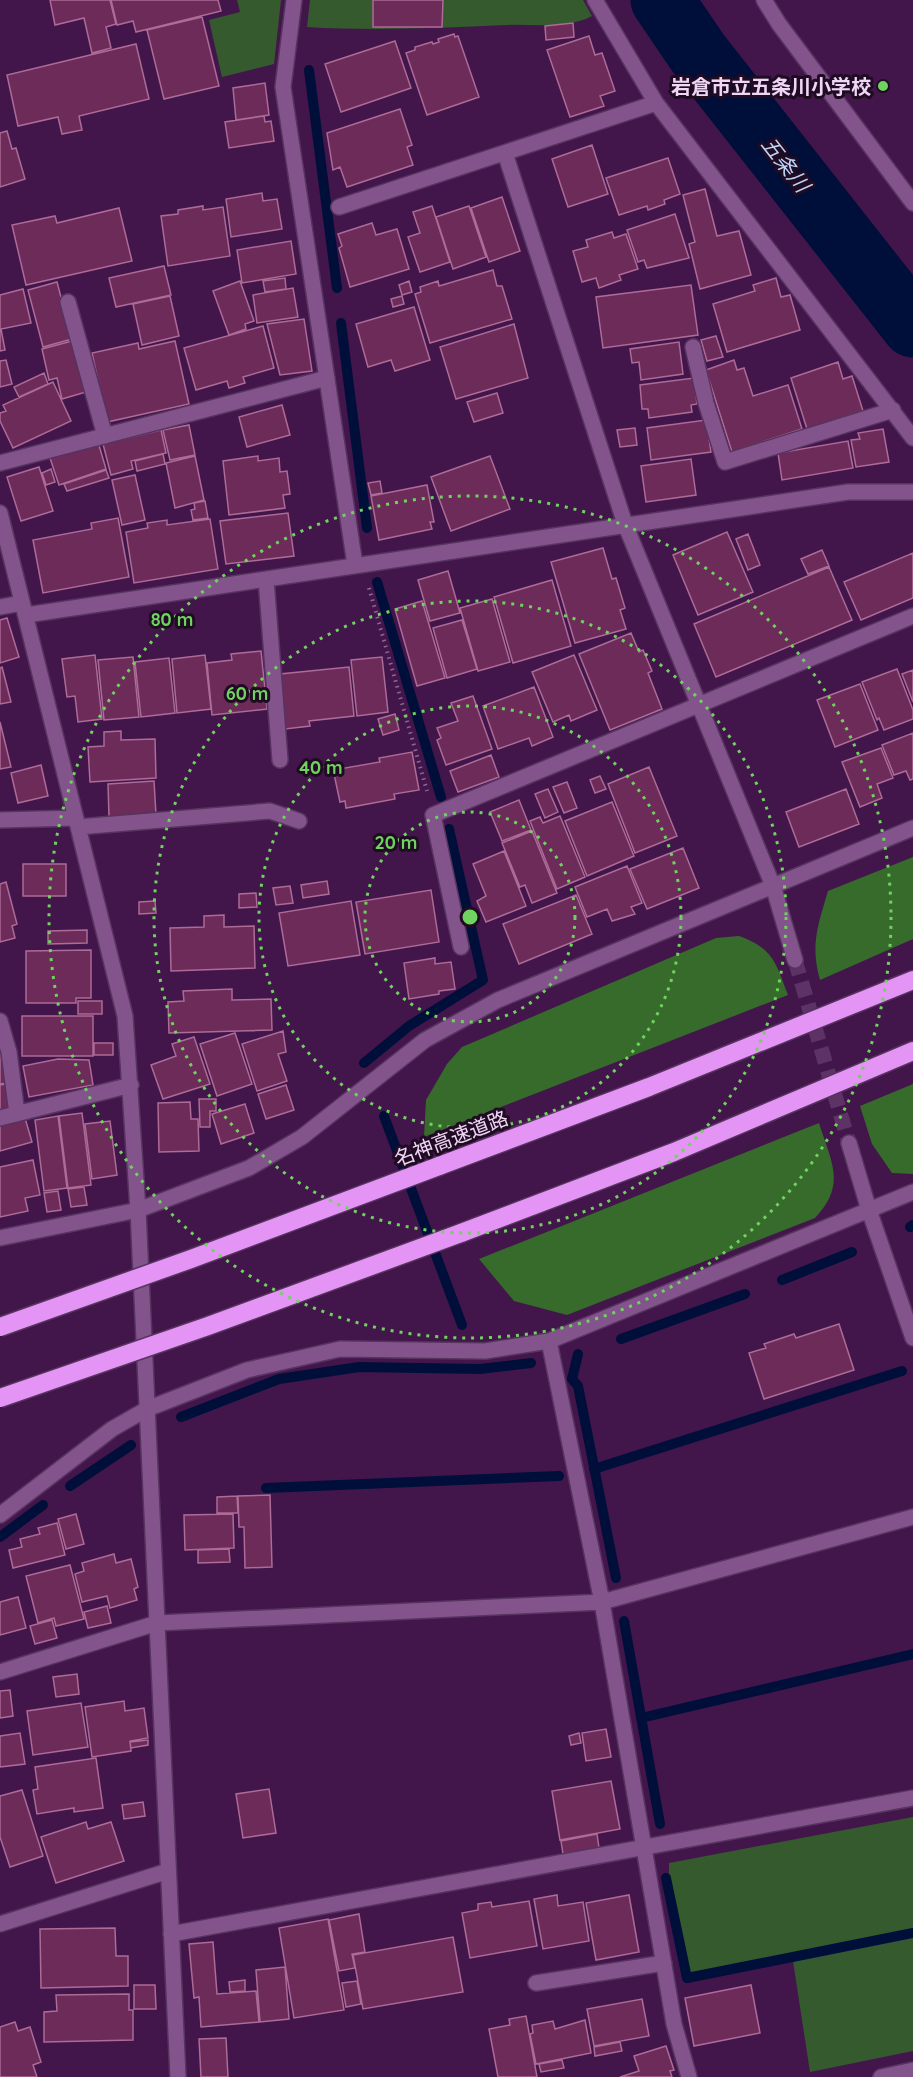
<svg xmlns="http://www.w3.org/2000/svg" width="913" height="2077" font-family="Quicksand,'Noto Sans JP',sans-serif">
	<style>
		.green { fill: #355a2e }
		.forest { fill: #366b2c }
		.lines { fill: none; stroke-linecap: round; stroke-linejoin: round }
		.stream { stroke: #000f3a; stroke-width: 10 }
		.river { stroke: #000f3a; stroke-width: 63 }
		.building { fill: #6c2b58; stroke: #ad6b97; stroke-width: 1.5 }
		.minor-tunnel { stroke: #5c3364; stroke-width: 15; stroke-dasharray: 15 8; stroke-linecap: butt }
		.minor-casing { stroke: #57335f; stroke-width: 18 }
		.highway-casing { stroke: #57335f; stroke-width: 21 }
		.path { stroke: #8c6793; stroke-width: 4; stroke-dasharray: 1.5 4.5; stroke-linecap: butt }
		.minor { stroke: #83548c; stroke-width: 15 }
		.highway { stroke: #e394f4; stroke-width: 18 }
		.highway-bridge-casing { stroke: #57335f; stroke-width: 21; stroke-linecap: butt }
		.highway-bridge { stroke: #e394f4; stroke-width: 18 }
		.ring { fill: none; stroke: #70d35f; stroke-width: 3; stroke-dasharray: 3 6 }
		.poi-dot { fill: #70d35f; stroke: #1f0c23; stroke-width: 2 }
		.labels { text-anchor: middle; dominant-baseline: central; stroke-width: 6; stroke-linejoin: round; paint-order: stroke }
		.poi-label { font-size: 20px; font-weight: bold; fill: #f0d6f5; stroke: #1f0c23; text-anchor: end }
		.street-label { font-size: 20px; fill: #f0d6f5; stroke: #1f0c23 }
		.water-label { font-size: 21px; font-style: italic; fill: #bcd2f6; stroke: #1f0c23 }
		.centre { fill: #70d35f; stroke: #1f0c23; stroke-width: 3 }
		.ring-label { font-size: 18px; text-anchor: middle; font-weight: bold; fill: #70d35f; stroke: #1f0c23; stroke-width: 6; stroke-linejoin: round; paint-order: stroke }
	</style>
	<rect width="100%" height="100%" fill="#42164b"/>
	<path class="green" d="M237 0H281L274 64 222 77 209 20 240 12Z
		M310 0H583L592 16C568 29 533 24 506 25 439 28 373 31 307 27Z
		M913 1817V2051L810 2072 793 1961 691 1978 669 1878V1863Z"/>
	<path class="forest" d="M913 857V939L820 980C810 945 818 925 828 891Z
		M739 936C773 948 776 963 788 995L424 1137 426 1100 447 1064 462 1047 716 938Z
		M913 1084V1174L892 1173 872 1144 860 1106Z
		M819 1123C831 1162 847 1184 815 1218L567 1315 514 1301 479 1259Z"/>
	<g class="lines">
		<path class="stream" d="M309 70 337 288
			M341 323 367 528
			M377 582 441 797
			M364 1063 409 1026 483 980 449 829
			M384 1116 462 1325
			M910 1227 913 1225
			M782 1280 852 1252
			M621 1339 745 1294
			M578 1354 572 1379 578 1386 616 1578
			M181 1417 279 1379 359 1367 480 1369 531 1363
			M594 1469 902 1371
			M70 1486 131 1445
			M266 1488 559 1476
			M0 1537 43 1505
			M624 1621 660 1824
			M641 1718 913 1654
			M666 1878 687 1978 913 1933"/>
		<path class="river" d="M662 0 698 53 913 326"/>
	</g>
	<path class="building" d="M50 0H110L116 24 106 27 111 48 92 53 84 18 55 25Z
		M111 0H218L221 11 136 32 133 21 117 25Z
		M373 0H443L442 27H373Z
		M202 17 219 86 164 99 147 30Z
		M573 23 574 37 546 40 545 26Z
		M454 34 455 37 458 36 479 97 427 115 406 53 415 50V47L432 42 433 44 439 42 438 39Z
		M589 36 595 55 602 53 615 91 600 96 604 106 570 117 547 50Z
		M395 41 411 88 341 112 325 64Z
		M136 44 149 99 79 116 82 130 62 134 58 117 18 126 7 75Z
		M265 83 269 115 236 120 233 88Z
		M400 109 412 145 407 147 413 165 347 187 340 167 333 170 327 133Z
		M264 116 265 122 271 121 274 141 229 148 225 122Z
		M7 131 12 149 16 148 25 179 0 187V133Z
		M592 145 608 194 568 207 552 159Z
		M668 158 680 194 664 200 665 204 648 210 647 206 619 215 606 178Z
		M705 189 717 236 739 231 751 275 700 289 689 244 695 242 683 195Z
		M262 193 263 201 277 199 282 229 231 237 226 199Z
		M502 197 520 251 489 262 471 208Z
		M203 206V210L223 207 230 256 168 266 161 216 178 214V210Z
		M432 206 450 262 420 272 408 237 420 233 413 212Z
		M469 206 486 257 453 269 436 217Z
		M119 208 132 261 26 285 12 225 55 216 57 223Z
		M675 214 689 258 647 268 644 260 638 262 627 230Z
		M372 223 376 235 397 229 409 269 350 287 339 248 342 246 338 234Z
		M612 232 614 238 626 234 638 269 619 275 621 280 599 288 596 278 582 282 573 251 588 247 586 240Z
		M291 241 296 274 242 283 237 250Z
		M164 266 171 295 116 307 109 278Z
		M493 270 497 286H502L512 319 430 343 415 294 421 292 420 287 438 281 439 286Z
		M285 278 286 289 265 292 263 281Z
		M776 278 781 297 790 295 800 330 727 352 713 304 755 291 753 285Z
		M240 281 254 321 245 324 246 329 229 335 213 291Z
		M409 281 412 292 402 295 399 285Z
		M57 282 72 339 43 347 28 290Z
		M691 285 698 335 603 348 596 297Z
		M293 288 298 317 257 323 253 295Z
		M23 289 31 323 1 329 5 350 0 351V295Z
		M170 296 179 336 142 345 133 304Z
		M402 296 404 304 393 307 391 299Z
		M414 307 430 360 395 371 391 360 368 367 356 324Z
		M304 319 312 371 280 375 267 324Z
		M514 324 528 378 456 399 440 347Z
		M263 326 274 368 243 377 245 383 229 388 227 381 196 390 184 348Z
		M716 336 723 357 707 361 701 340Z
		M72 341 86 392 62 399 57 378 49 380 42 349Z
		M175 341 189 404 107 422 92 353 138 343 139 349Z
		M679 342 683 374 641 380 639 362 632 363 630 349Z
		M6 360 12 384 0 387V361Z
		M734 360 737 370 744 368 753 396 788 385 802 429 732 452 706 370Z
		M838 362 843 379 852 376 863 411 807 429 791 378Z
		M44 373 48 384 19 397 14 387Z
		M694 378 697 404 691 405 692 412 649 418 648 409H642L640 385Z
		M53 382 71 421 13 448 0 421V413L6 411 3 405Z
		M497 393 503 413 474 422 467 402Z
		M282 405 290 435 247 447 239 417Z
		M706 420 711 452 651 460 647 428Z
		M189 425 195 455 170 460 163 430Z
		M635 428 637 445 620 447 617 430Z
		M883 429 889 462 856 467 851 440 860 439 858 433Z
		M161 430 166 453 131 461 133 469 111 475 103 444Z
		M848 441 853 468 782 480 778 453Z
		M98 442 106 469 59 485 50 458Z
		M163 454 165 464 137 471 135 461Z
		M195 456 204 500 175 508 166 463Z
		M258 456V461L279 458 280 472 287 471 290 494 283 495 285 508 229 515 223 461Z
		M490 456 510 509 451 531 431 477Z
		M691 459 696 495 646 502 641 466Z
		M39 467 53 511 21 521 7 477Z
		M51 469 55 482 46 485 42 473Z
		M106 470 109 478 67 491 64 484Z
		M135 475 145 520 122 525 112 480Z
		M380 481 382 493 371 495 368 483Z
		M427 485 434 522H430L432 529 379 540 371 496Z
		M205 501 208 518 193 520 191 510 195 509 194 503Z
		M288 513 294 556 226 564 220 521Z
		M118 518 129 577 43 593 33 540 92 529 91 523Z
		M210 519 218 569 134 583 126 532 148 528 147 523 167 520V525Z
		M727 532 753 592 698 615 673 555Z
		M748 534 760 565 748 570 736 539Z
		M603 548 612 579 616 578 625 608 620 610 626 629 575 643 551 562Z
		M822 550 829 566 808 574 801 559Z
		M913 553V598L861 620 844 582Z
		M829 567 852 620 716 677 694 624Z
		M448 571 460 613 430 621 418 580Z
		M552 580 571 646 513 663 494 597Z
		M492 599 510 662 478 671 460 608Z
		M422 601 445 678 417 686 395 609Z
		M7 618 19 657 0 663V620Z
		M462 620 477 669 447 678 433 628Z
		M631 633 639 652 643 650 652 671 648 673 662 709 610 730 579 654Z
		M261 651 267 709 212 715 207 663 232 660 231 654Z
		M95 655 102 719 78 722 75 696 67 697 62 659Z
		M205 655 211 709 177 713 172 659Z
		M574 655 597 710 571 721 569 715 553 722 532 672Z
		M133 657 139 717 104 720 98 660Z
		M382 657 388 712 357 716 351 660Z
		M169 658 175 713 141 717 135 662Z
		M2 667 11 702 0 704V668Z
		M349 667 354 716 309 721 310 726 285 729 280 674Z
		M897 669 913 710V719L884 730 879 718 877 720 862 682Z
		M913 670V702L902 674Z
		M860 684 878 730 835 747 817 700Z
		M534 687 553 737 532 746 529 738 498 749 483 706Z
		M473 696 492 749 446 765 437 740 441 738 437 728 458 721 451 703Z
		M395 714 399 730 383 735 378 719Z
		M0 722 11 767 0 769Z
		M121 731V740L155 739 156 778 90 782 88 747 104 746V732Z
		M913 733V779L910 780 906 771 894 775 882 745Z
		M881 748 893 778 877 784 882 798 860 807 842 762Z
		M412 752 419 790 394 794 395 799 346 808 345 801 340 802 334 774H340L339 769 380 762 379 758Z
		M491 755 499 777 458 792 450 771Z
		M41 765 48 796 18 803 11 773Z
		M649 767 677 836 635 853 608 784Z
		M600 776 606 789 595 793 590 780Z
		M154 781 156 815 109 817 108 784Z
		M567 782 577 808 564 813 553 787Z
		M548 789 558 812 545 818 535 794Z
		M846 789 859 824 799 847 786 812Z
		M519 800 531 830 502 841 490 812Z
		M612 802 634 856 587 876 565 821Z
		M560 816 585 877 557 889 530 821 540 817 543 823Z
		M532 831 557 893 532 903 525 885 520 887 502 843Z
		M683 848 699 888 647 909 630 869Z
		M504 851 526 906 486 922 477 901 486 896 473 864Z
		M23 864H66V896H23Z
		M627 866 642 903 631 907 635 914 612 921 607 909 587 917 575 887Z
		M327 881 329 894 303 898 301 885Z
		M6 882 17 924 12 926 15 938 0 942V884Z
		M290 886 293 903 276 905 273 888Z
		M431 890 439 942 365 954 356 902Z
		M256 893 257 907 239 908V894Z
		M576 895 592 934 519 964 503 924Z
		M155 901 156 913 139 914V902Z
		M351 901 360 955 288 966 279 913Z
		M224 915V927L254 926 255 968 171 971 170 928 204 927V916Z
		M87 930V943L48 944V931Z
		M91 950V998H76V1003H26V951Z
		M435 958V964L451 962 455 989 439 991V994L409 999 404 963Z
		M232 989V1000L271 999 272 1030 169 1033 168 1002 184 1001 183 991Z
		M78 1001H102V1014H78Z
		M22 1016H93V1056H22Z
		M283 1031 286 1052 278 1054 287 1081 257 1091 242 1044Z
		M235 1033 252 1084 217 1096 200 1044Z
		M194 1037 210 1084 163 1099 151 1065 176 1056 172 1044Z
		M0 1043 7 1083 0 1084Z
		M94 1043H113V1055H94Z
		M58 1059 89 1060 93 1085 29 1097 23 1066Z
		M6 1084 10 1112 0 1113V1085Z
		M286 1085 294 1110 266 1119 258 1094Z
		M199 1099H216V1111H210V1127H200Z
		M190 1102 191 1119H198L199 1151 159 1152 158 1103Z
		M245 1104 254 1133 221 1144 212 1114Z
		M82 1113 91 1185 68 1188 59 1116Z
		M58 1116 67 1188 44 1191 35 1120Z
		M25 1118 32 1142 0 1151V1126Z
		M110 1121 117 1175 92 1179 85 1124Z
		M33 1160 40 1195 25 1198 28 1211 0 1217V1167Z
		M84 1187 87 1205 71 1207 68 1189Z
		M58 1191 61 1210 47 1212 44 1193Z
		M839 1324 854 1370 764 1399 749 1353 766 1348 764 1344 794 1334 796 1338Z
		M270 1495 272 1567 245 1568 244 1527H239L238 1496Z
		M237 1496 238 1513H217V1497Z
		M76 1514 84 1544 66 1549 58 1519Z
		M233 1514 234 1548 185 1550 184 1515Z
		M57 1523 65 1555 13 1568 9 1550 22 1547 20 1539 40 1534 38 1528Z
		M229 1549 230 1562 198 1563V1550Z
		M114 1554 116 1563 131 1559 138 1587 134 1589 137 1600 110 1608 107 1596 82 1602 75 1574 84 1571 82 1563Z
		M70 1565 84 1619 56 1626 54 1618 38 1623 26 1576Z
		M18 1597 26 1628 0 1635V1602Z
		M107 1606 111 1623 88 1628 84 1612Z
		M52 1620 57 1638 35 1644 30 1626Z
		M77 1674 79 1694 56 1697 53 1677Z
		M10 1690 13 1716 0 1718V1691Z
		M124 1701 125 1711 144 1708 148 1738 130 1741 131 1751 92 1757 85 1707Z
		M81 1703 88 1747 33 1755 27 1711Z
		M606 1729 611 1757 586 1761 582 1733Z
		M20 1733 25 1764 0 1767V1736Z
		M579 1733 581 1743 571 1745 569 1736Z
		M148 1740V1745L131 1748 130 1742Z
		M96 1758 103 1808 74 1812V1808L37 1814 33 1790 38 1789 35 1767Z
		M611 1781 620 1829 560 1840 552 1791Z
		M269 1789 276 1833 243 1838 236 1794Z
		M22 1790 43 1856 10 1867 0 1837V1796Z
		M143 1802 145 1816 124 1819 122 1805Z
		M86 1822 88 1829 111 1822 124 1861 56 1883 41 1837Z
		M597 1834 599 1848 563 1854 561 1841Z
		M557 1895 558 1906 583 1902 589 1941 543 1949 534 1899Z
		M629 1895 639 1952 596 1960 586 1903Z
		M529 1901 537 1946 470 1958 462 1913 478 1910V1904L491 1902 492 1907Z
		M359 1914 365 1952 352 1954 355 1968 339 1971 329 1920Z
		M328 1919 344 2010 294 2018 279 1928Z
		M115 1928 116 1956H128V1986L41 1988 40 1929Z
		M453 1937 463 1992 363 2009 353 1955Z
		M213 1942 217 1994 256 1991 259 2022 201 2027 199 1997 194 1998 189 1944Z
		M285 1967 289 2019 260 2022 256 1970Z
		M245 1980V1991L230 1992 229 1982Z
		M357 1981 361 2004 346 2007 342 1983Z
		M134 1985H155L156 2009H134Z
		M751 1985 760 2033 694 2046 685 1998Z
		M129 1994V2010H133V2040L44 2042V2012L57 2011 56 1995Z
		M642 1999 649 2036 594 2046 587 2009Z
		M526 2016 537 2077H498L489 2029 510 2025 509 2019Z
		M585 2020 591 2053 536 2064 530 2034 533 2033 532 2025 553 2021 555 2029Z
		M15 2022 18 2031 30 2027 41 2062 33 2065 37 2077H0V2027Z
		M226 2038 228 2077H201L199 2039Z
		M620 2042 622 2051 595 2056 594 2047Z
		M666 2046 674 2070 670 2071 672 2077H620L639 2071 634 2056Z
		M562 2060 564 2068 541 2072 539 2064Z"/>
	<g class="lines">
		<path class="minor-tunnel" d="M795 960 849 1143"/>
		<defs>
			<path id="minor" d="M294 0 283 87 355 565
				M595 0 656 103 913 438
				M764 0 779 24 913 203
				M505 153 625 524 773 886 795 960
				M339 207 656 103
				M68 302 105 436
				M693 347 706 403 725 462 893 410
				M0 463 327 378
				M0 513 125 1016 138 1210 178 2077
				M266 579 280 760
				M0 607 22 603
				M26 615 848 492H913
				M0 820 76 818
				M78 827 270 811 299 821
				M461 947 433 815 913 616
				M0 1021 9 1052 17 1114
				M0 1118 131 1085
				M849 1143 869 1210 913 1338
				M0 1238 138 1210 249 1168 302 1137 425 1040 498 1000 913 828
				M549 1341 602 1602 674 2024 689 2077
				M0 1515 112 1429 147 1409 247 1370 340 1349 485 1351 549 1341 913 1192
				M0 1672 157 1623 602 1602 913 1517
				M0 1924 168 1871
				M171 1934 913 1798
				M536 1983 664 1963
				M881 2077 913 2070"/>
			<path id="highway" d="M439 1166 649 1087 913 980
				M461 1233 674 1152 913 1051"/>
		</defs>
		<use href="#minor" class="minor-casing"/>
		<use href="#highway" class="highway-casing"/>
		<path class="path" d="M369 588 427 791"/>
		<use href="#minor" class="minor"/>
		<use href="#highway" class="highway"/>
		<defs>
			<path id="highway-bridge" d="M0 1327 191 1259 439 1166
				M0 1398 208 1326 461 1233"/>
		</defs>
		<use href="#highway-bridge" class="highway-bridge-casing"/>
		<use href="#highway-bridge" class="highway-bridge"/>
	</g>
	<g class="ring">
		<circle cx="470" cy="917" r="105"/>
		<circle cx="470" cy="917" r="211"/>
		<circle cx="470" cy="917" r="316"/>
		<circle cx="470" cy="917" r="421"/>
	</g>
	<circle class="poi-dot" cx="883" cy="86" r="6"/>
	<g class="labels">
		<g class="poi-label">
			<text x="871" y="86">岩倉市立五条川小学校</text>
		</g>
		<g class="street-label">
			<text transform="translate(451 1138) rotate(-21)">名神高速道路</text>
		</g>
		<g class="water-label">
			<text transform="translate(786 164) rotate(52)">五条川</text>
		</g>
	</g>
	<circle cx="470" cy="917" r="9" class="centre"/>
	<g class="ring-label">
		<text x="172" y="626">80 m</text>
		<text x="247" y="700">60 m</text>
		<text x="321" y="774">40 m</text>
		<text x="396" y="849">20 m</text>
	</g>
</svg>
